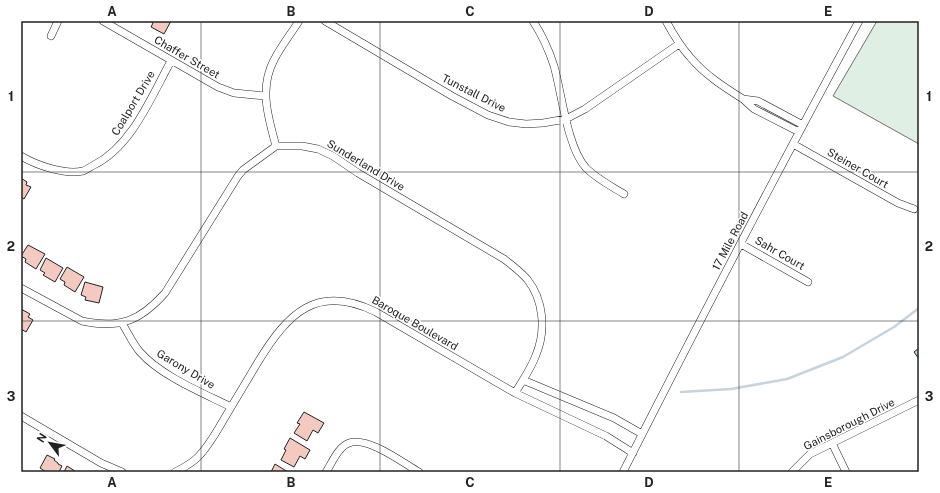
<svg xmlns="http://www.w3.org/2000/svg" width="940" height="493" font-family="'Public Sans',sans-serif">
	<style>
		.green { fill: #e0efe3; stroke: #6f6f6f }
		.lines { fill: none; stroke-linecap: round; stroke-linejoin: round }
		.stream { stroke: #c7d3dd; stroke-width: 2.5 }
		.building { fill: #f3c9c0; stroke: #222 }
		.street-casing { stroke: #222; stroke-width: 8 }
		.street { stroke: #fff; stroke-width: 7 }
		.grid { fill: none; stroke: #222; stroke-width: 1; stroke-opacity: 0.55 }
		.labels { text-anchor: middle; dominant-baseline: central; stroke-width: 3; stroke-linejoin: round; paint-order: stroke }
		.street-label { font-size: 11px; fill: #222; stroke: #fff }
		.neatline { fill: none; stroke: #222; stroke-width: 1.5 }
		.grid-label { font-size: 13px; text-anchor: middle; font-weight: bold; fill: #222 }
	</style>
	<rect width="100%" height="100%" fill="#fff"/>
	<path class="green" d="M877 21H919V144L833 96Z"/>
	<g class="lines">
		<path class="stream" d="M681 392 731 389 787 379 843 357 894 327 919 308"/>
	</g>
	<path class="building" d="M150 21H171L164 34 151 27 153 23Z
		M21 178 27 182 26 185 31 187 24 199 21 197Z
		M28 245 45 254 36 269 25 262 26 259 21 256Z
		M46 258 63 268 55 282 43 275 45 273 40 270Z
		M67 267 84 277 75 292 64 285 65 282 60 279Z
		M85 282 103 287 99 303 85 300 86 297 81 295Z
		M21 309 30 314 28 317 33 320 26 332 21 329Z
		M919 348V359L914 352Z
		M304 412 324 423 318 433 313 430 307 441 294 433 300 424 297 423Z
		M290 438 310 450 305 459 300 456 294 467 281 460 286 450 284 449Z
		M47 455 55 459 54 460 58 463V464L62 466 59 472H46L40 468Z
		M275 464 288 472H271Z
		M67 466 75 471 74 472H64Z"/>
	<g class="lines">
		<defs>
			<path id="street" d="M103 21 218 87 234 93 265 96
				M325 21 452 96 488 115 509 122 526 124 543 123 566 119 585 109 679 44
				M533 21C542 35 549 50 554 66 562 94 567 147 586 168 597 179 611 186 624 194
				M666 21C673 34 680 46 690 57 705 75 724 87 743 99
				M51 36 58 21
				M799 132 754 109 743 99 758 101 803 125
				M793 144 898 203 914 209
				M276 146C268 117 259 88 274 60 281 46 291 34 299 21
				M21 156C36 165 64 175 83 171 86 170 90 167 94 165 132 146 151 97 171 61
				M741 244 808 282
				M21 288 82 321C120 329 140 321 165 293L238 176 243 170 276 146H302L318 149 333 156 358 173 504 259C512 265 520 271 527 279 544 300 546 331 536 355 531 369 522 381 515 393
				M122 323C128 333 133 344 140 352 161 376 203 393 231 407
				M523 380 614 418 642 434
				M21 416 101 463 122 472
				M832 443 846 472
				M175 472C183 468 191 464 198 457 210 445 218 429 227 414 237 397 248 379 258 362 288 313 317 283 376 312L515 393 606 436 633 453
				M326 472C332 463 338 447 349 443 368 436 403 463 419 472
				M623 472C700 320 778 170 859 21
				M792 472 810 454 919 400"/>
		</defs>
		<use href="#street" class="street-casing"/>
		<use href="#street" class="street"/>
	</g>
	<path class="grid" d="M201 21V472M380 21V472M560 21V472M739 21V472M21 172H919M21 321H919"/>
	<g class="labels">
		<g class="street-label">
			<text transform="translate(187 57) rotate(30)">Chaffer Street</text>
			<text transform="translate(474 93) rotate(27)">Tunstall Drive</text>
			<text transform="translate(133 103) rotate(-59)">Coalport Drive</text>
			<text transform="translate(366 165) rotate(31)">Sunderland Drive</text>
			<text transform="translate(858 168) rotate(30)">Steiner Court</text>
			<text transform="translate(730 241) rotate(-62)">17 Mile Road</text>
			<text transform="translate(780 253) rotate(30)">Sahr Court</text>
			<text transform="translate(415 323) rotate(30)">Baroque Boulevard</text>
			<text transform="translate(186 369) rotate(31)">Garony Drive</text>
			<text transform="translate(849 424) rotate(-27)">Gainsborough Drive</text>
		</g>
	</g>
	<rect width="940" height="493" fill="none" stroke="#ffffff" stroke-width="44"/>
	<g transform="translate(50 443) rotate(302)" stroke="#ffffff" stroke-width="3" paint-order="stroke">
	<path d="M0-3L7 15L0 10L-7 15Z" fill="#222222"/>
	<text y="-6" font-size="11" font-weight="bold" text-anchor="middle" fill="#222222">N</text>
	</g>
	<rect x="22" y="22" width="896" height="449" class="neatline"/>
	<g class="grid-label">
		<text x="112" y="16">A</text>
		<text x="291" y="16">B</text>
		<text x="470" y="16">C</text>
		<text x="649" y="16">D</text>
		<text x="828" y="16">E</text>
		<text x="11" y="101">1</text>
		<text x="929" y="101">1</text>
		<text x="11" y="251">2</text>
		<text x="929" y="251">2</text>
		<text x="11" y="401">3</text>
		<text x="929" y="401">3</text>
		<text x="112" y="487">A</text>
		<text x="291" y="487">B</text>
		<text x="470" y="487">C</text>
		<text x="649" y="487">D</text>
		<text x="828" y="487">E</text>
	</g>
</svg>
